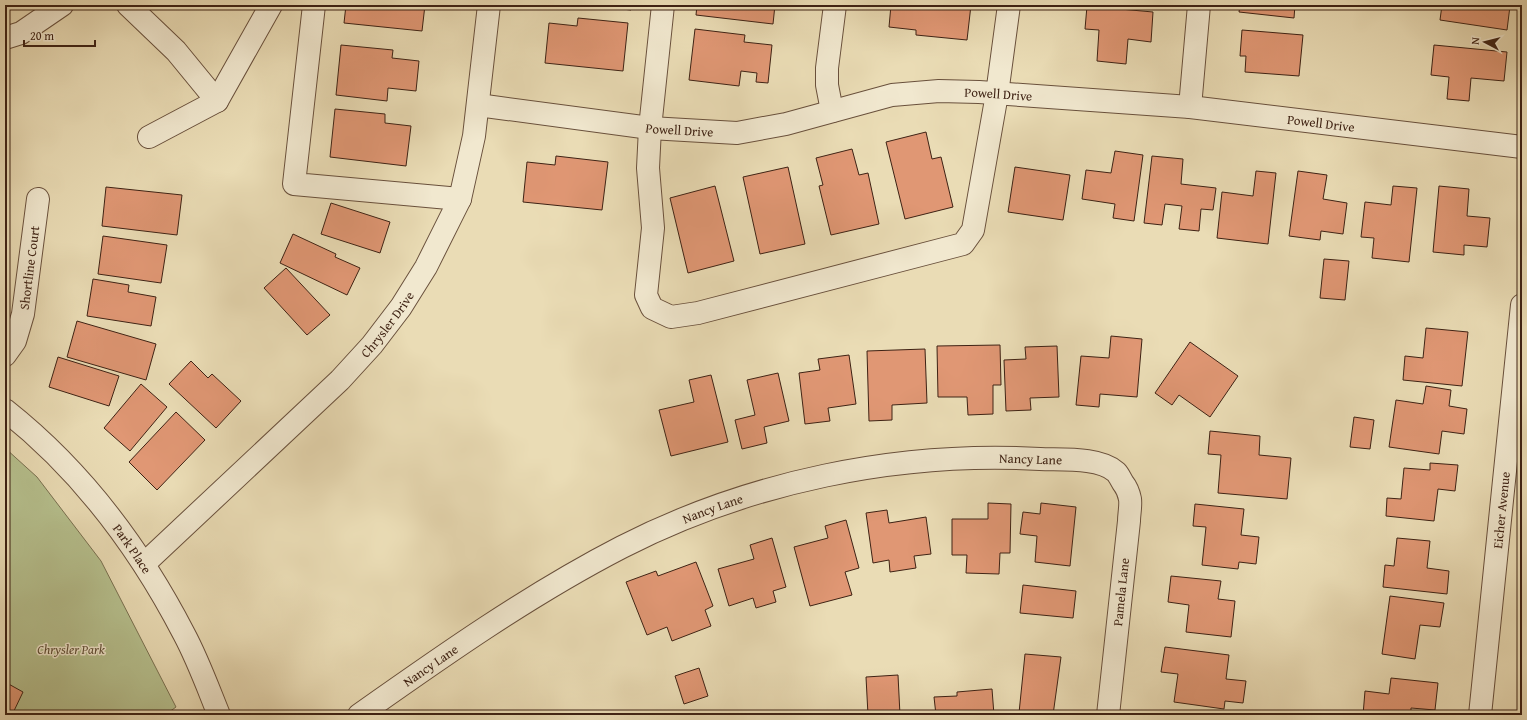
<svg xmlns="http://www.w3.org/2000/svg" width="1527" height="720" font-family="'Gentium Book Plus',serif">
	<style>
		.green { fill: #b6c08e; stroke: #7a7151 }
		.building { fill: #e09774; stroke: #3e2214 }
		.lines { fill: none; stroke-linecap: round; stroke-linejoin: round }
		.minor-casing { stroke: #69503c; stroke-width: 24 }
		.minor { stroke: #f1e8cf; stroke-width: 22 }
		.labels { text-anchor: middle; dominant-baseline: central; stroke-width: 3; stroke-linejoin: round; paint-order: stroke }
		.street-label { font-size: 13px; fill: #3e2214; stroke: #f1e8cf }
		.park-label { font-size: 13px; font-style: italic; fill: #5c4a32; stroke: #f1e8cf }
	</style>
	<rect width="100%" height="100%" fill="#eadcb5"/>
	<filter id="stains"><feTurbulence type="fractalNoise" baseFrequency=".005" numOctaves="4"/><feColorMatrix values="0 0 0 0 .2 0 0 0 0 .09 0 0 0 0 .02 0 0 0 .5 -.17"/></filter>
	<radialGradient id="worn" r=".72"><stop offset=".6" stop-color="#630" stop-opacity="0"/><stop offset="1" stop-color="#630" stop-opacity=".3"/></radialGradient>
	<path class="green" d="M5 448 37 477 101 561 176 707 165 715H5Z"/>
	<path class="building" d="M346 5H425L422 31 344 23Z
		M585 5H631V10Z
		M697 5H775L773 24 696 15Z
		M891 5H971L967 40 916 35V30L889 27Z
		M1240 5H1295L1294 18 1239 12Z
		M1442 5 1510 6 1507 30 1440 20Z
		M1087 6 1153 12 1151 42 1128 39 1126 64 1097 61 1099 30 1085 29Z
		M578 18 628 23 623 71 545 63 549 23 577 26Z
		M695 29 745 35 744 42 772 45 768 83 756 82 757 73 741 71 739 86 689 80Z
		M1242 30 1303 35 1299 76 1245 72 1246 56H1240Z
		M341 45 393 50 392 58 419 61 416 91 388 88 387 101 336 95Z
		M1434 45 1507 52 1504 81 1471 78 1469 101 1447 99 1449 77 1431 75Z
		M335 109 385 114V123L411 126 406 166 330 157Z
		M926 132 932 159 941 157 953 207 905 219 886 142Z
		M852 149 859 175 868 173 879 224 831 235 819 186 823 185 816 158Z
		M1115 151 1143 155 1134 221 1113 218 1115 204 1082 199 1086 170 1111 173Z
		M556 156 608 162 602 210 523 202 527 162 555 165Z
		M1152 156 1183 159 1181 184 1216 188 1213 210 1201 209 1199 231 1179 229 1182 206 1165 204 1162 225 1144 223Z
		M788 167 805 244 760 254 743 177Z
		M1015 167 1070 175 1063 220 1008 212Z
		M1256 171 1276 173 1268 244 1217 238 1222 192 1253 196Z
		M1298 171 1327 175 1323 199 1347 203 1343 234 1321 231 1320 240 1289 236Z
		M715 186 734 261 688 273 670 198Z
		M1393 186 1417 188 1409 262 1372 258 1374 238 1361 237 1365 202 1391 205Z
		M1439 186 1469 189 1467 216 1490 218 1487 247 1464 245V255L1433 252Z
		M106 187 182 195 177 235 102 226Z
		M331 203 390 222 380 253 321 234Z
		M293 234 336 254 335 257 360 268 347 295 280 263Z
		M103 236 167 245 161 283 98 274Z
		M1324 259 1349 261 1345 300 1320 298Z
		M286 268 330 315 307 335 264 288Z
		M93 279 129 285 128 292 156 297 151 326 87 316Z
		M77 321 156 344 146 380 67 357Z
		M1426 328 1468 332 1462 386 1403 380 1405 356 1423 358Z
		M1111 336 1142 339 1137 397 1100 394 1099 407 1076 405 1081 356 1109 358Z
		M1190 342 1238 376 1210 417 1179 395 1172 405 1155 393Z
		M1000 345 1001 385H993V414L968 415 967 397H938L937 346Z
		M1057 346 1059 397 1030 398 1031 410 1006 411 1004 360 1026 359 1025 347Z
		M925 349 927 403 892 405V420L869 421 867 351Z
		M849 355 856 404 828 408 830 421 805 424 799 373 820 370 818 359Z
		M58 357 119 376 109 406 49 387Z
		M191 361 208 378 212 374 241 401 216 428 169 384Z
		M778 373 789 421 764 427 767 443 742 449 735 420 755 415 747 380Z
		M711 375 728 442 671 456 659 410 694 402 689 380Z
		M141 384 167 407 130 451 104 428Z
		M1426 386 1451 390 1449 406 1467 409 1464 434 1442 431 1439 454 1389 447 1396 400 1423 404Z
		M176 412 205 440 157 490 129 462Z
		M1354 417 1374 420 1370 449 1350 447Z
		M1210 431 1260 436 1259 455 1291 458 1287 499 1218 493 1221 455 1208 454Z
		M1430 463 1458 465 1455 491 1438 489 1434 521 1386 516 1387 498 1401 499 1404 468 1430 470Z
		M988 503 1011 504 1010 553H1000L999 574 966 573 967 555H952V519H988Z
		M1041 503 1076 507 1070 566 1035 562 1037 536 1020 534 1023 512 1040 514Z
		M1195 504 1244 509 1241 535 1259 537 1256 564 1239 562 1238 569 1202 565 1206 527 1193 526Z
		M887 510 889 523 926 517 931 554 914 556 916 568 890 572 889 560 873 563 866 513Z
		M846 520 859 568 845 572 852 595 810 606 794 547 828 538 825 526Z
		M772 538 786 587 773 591 776 602 756 608 753 598 729 606 718 569 754 559 750 545Z
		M1397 538 1430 541 1427 568 1449 571 1447 594 1383 587 1385 565 1394 566Z
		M696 562 713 606 705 610 711 626 672 641 667 627 647 635 626 582 656 571 658 576Z
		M1171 576 1221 581 1218 599 1235 601 1231 637 1186 632 1189 605 1168 602Z
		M1023 585 1076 591 1073 618 1020 613Z
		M1390 596 1444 603 1440 627 1420 625 1415 659 1382 654Z
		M1165 647 1229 655 1226 679 1246 681 1243 703 1225 701 1224 709 1174 702 1178 674 1161 672Z
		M1025 654 1061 657 1053 715 1019 713Z
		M699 668 708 696 684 704 675 676Z
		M898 675 900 715H868L866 677Z
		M1391 678 1438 683 1435 710 1411 708V715H1363L1365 691 1389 694Z
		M5 682 23 692 12 715H5Z
		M992 689 994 715H936L934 697 957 696V692Z
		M730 711 731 715H715Z"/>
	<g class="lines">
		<defs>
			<g id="minor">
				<path d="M128 5 176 51 217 101 149 137"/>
				<path d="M314 5 294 184 460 199"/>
				<path d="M663 5 650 128 648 168 653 228 646 295 652 308 671 317 698 313 963 244 973 230 997 94 1009 5"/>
				<path d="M5 38 21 33 62 5"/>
				<path d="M217 101 271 5"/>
				<path id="s1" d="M478 105 650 128 737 133 786 124 892 95 939 91 979 92 1190 107 1522 147"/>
				<path d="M1190 107 1199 5"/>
				<path d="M832 111 827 85V68L835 5"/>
				<path id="s2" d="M5 355 15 341 23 314 38 199"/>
				<path id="s3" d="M5 410C81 470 140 549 184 634 198 660 208 688 219 715"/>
				<path id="s4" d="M144 564 340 380 372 345 401 307 426 267 460 199 474 136 489 5"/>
				<path id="s5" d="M359 715C444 655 529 595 622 547 749 482 897 451 1040 459 1061 460 1100 457 1116 472 1119 475 1121 480 1123 483 1127 488 1129 494 1130 499 1131 506 1129 514 1129 521L1108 715"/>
				<path id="s6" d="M1480 715 1522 305"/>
			</g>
		</defs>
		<use href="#minor" class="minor-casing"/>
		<use href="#minor" class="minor"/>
	</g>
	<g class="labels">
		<g class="street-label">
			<text stroke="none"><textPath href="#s1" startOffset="527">Powell Drive</textPath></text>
			<text stroke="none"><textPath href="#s1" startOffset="851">Powell Drive</textPath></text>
			<text stroke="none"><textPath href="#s1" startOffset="203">Powell Drive</textPath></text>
			<text stroke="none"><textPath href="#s2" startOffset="92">Shortline Court</textPath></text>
			<text stroke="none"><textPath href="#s4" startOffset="342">Chrysler Drive</textPath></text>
			<text stroke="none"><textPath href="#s5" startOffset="735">Nancy Lane</textPath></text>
			<text stroke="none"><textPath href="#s5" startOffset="411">Nancy Lane</textPath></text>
			<text stroke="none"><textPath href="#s6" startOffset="206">Eicher Avenue</textPath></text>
			<text stroke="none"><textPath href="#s3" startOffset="189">Park Place</textPath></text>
			<text transform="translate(1121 592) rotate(-84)">Pamela Lane</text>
			<text stroke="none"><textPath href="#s5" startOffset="87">Nancy Lane</textPath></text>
		</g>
		<g class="park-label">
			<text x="71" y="649">Chrysler Park</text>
		</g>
	</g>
	<rect width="1527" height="720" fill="none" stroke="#eadcb5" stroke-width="20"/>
	<rect x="6" y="6" width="1515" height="708" fill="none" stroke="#3e2214" stroke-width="2"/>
	<rect x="10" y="10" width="1507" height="700" fill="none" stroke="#3e2214"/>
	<g transform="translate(1485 42) rotate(277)" stroke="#f1e8cf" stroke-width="3" paint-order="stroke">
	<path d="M0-3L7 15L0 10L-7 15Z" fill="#3e2214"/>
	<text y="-6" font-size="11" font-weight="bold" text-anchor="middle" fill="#3e2214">N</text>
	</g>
	<path d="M24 40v6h71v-6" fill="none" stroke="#3e2214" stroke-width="2"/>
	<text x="30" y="40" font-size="12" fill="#3e2214" stroke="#f1e8cf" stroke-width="3" paint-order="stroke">20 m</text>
	<rect width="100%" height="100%" filter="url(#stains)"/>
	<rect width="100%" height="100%" fill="url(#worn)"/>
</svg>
